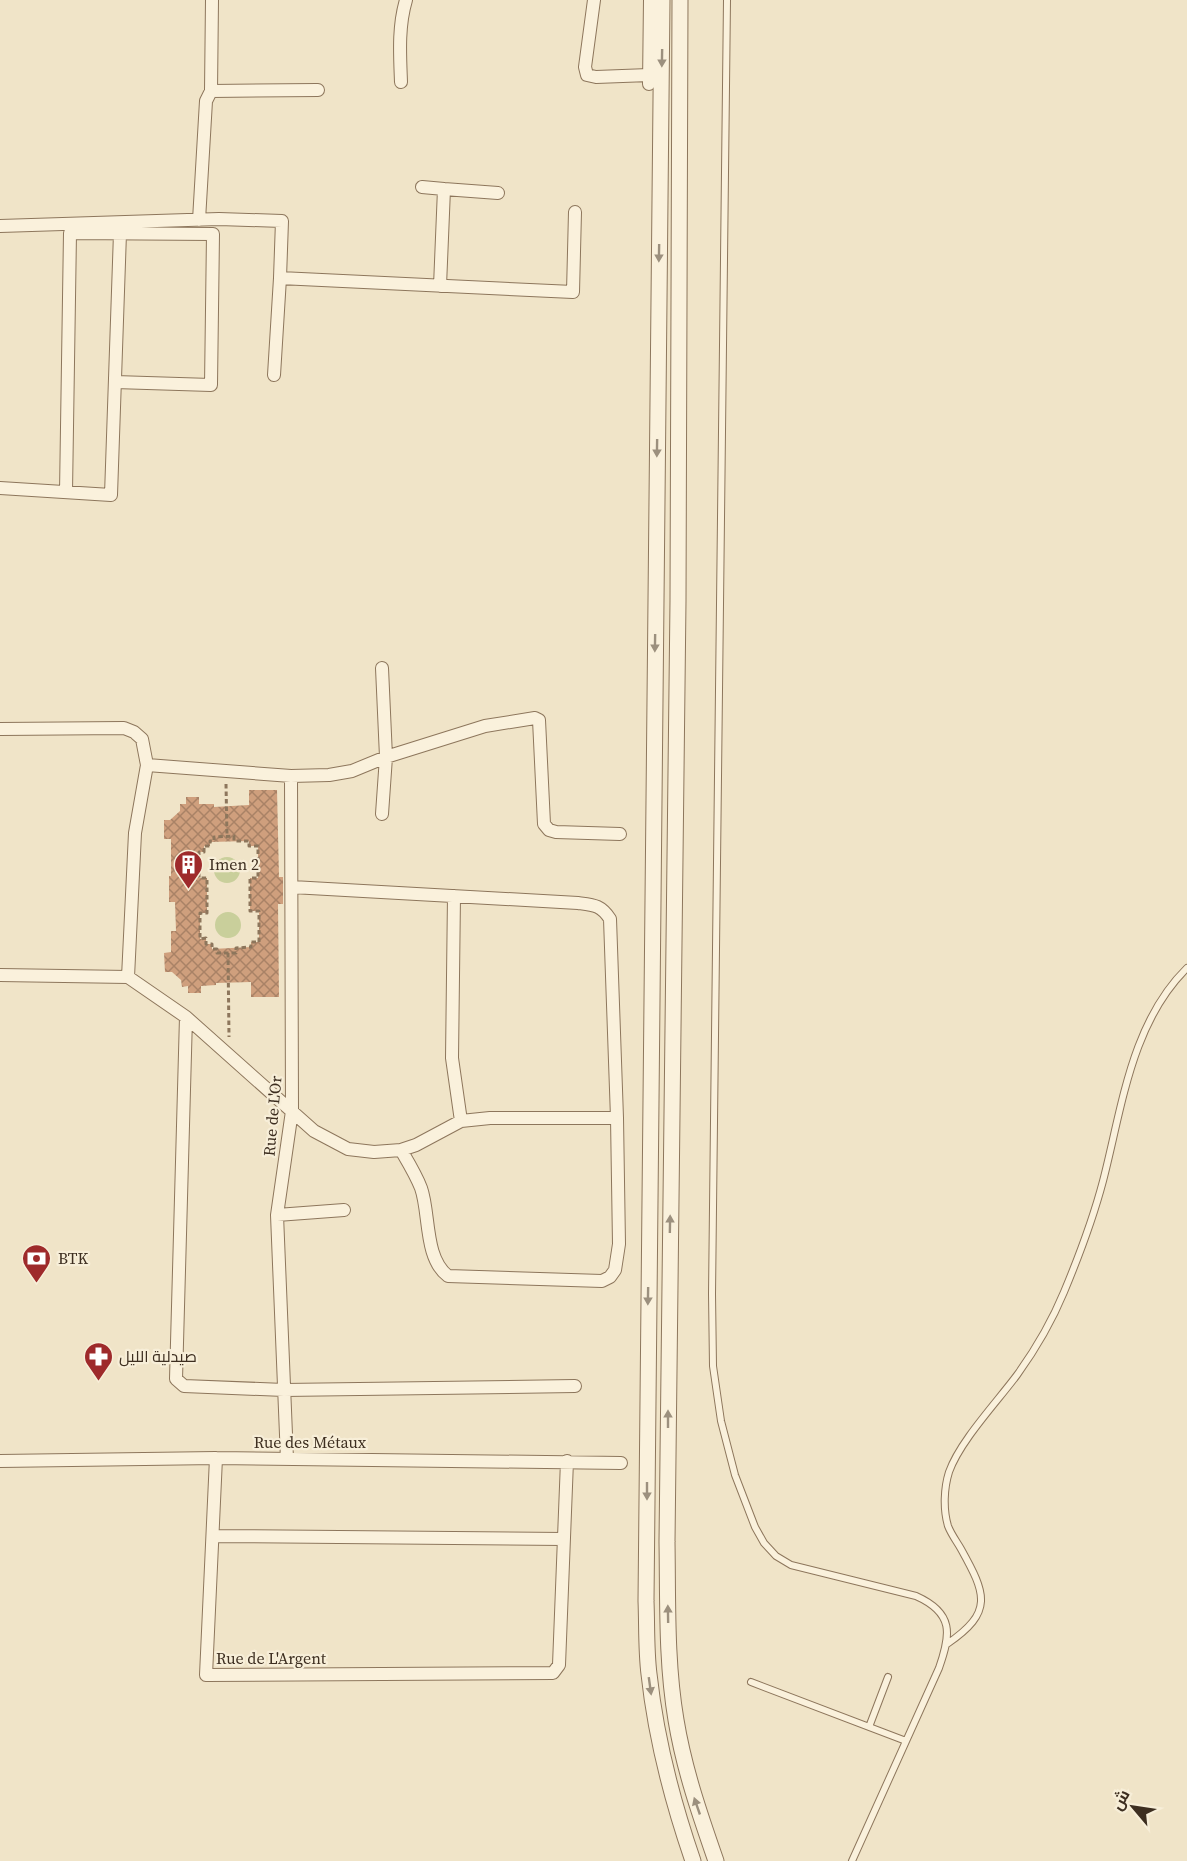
<svg xmlns="http://www.w3.org/2000/svg" width="1187" height="1861" font-family="'Source Serif 4',Cairo,serif">
	<style>
		.green { fill: #c9cf9b }
		.building { fill: url(#building-cross-hatch); fill-rule: evenodd }
		.lines { fill: none; stroke-linecap: round; stroke-linejoin: round }
		.service-casing { stroke: #8d765c; stroke-width: 8 }
		.minor-casing { stroke: #8d765c; stroke-width: 14 }
		.tertiary-casing { stroke: #8d765c; stroke-width: 17 }
		.path { stroke: #8d765c; stroke-width: 3; stroke-dasharray: 4.5 3; stroke-linecap: butt }
		.service { stroke: #faf1dc; stroke-width: 6 }
		.minor { stroke: #faf1dc; stroke-width: 12 }
		.tertiary { stroke: #faf1dc; stroke-width: 15 }
		.oneway { fill: #9c907e }
		.labels { text-anchor: middle; dominant-baseline: central; stroke-width: 4.5; stroke-linejoin: round; paint-order: stroke }
		.poi-label { font-size: 16px; fill: #3d2e20; stroke: #f7eed8; text-anchor: start }
		.street-label { font-size: 16px; fill: #3d2e20; stroke: #f7eed8 }
	</style>
	<defs>
		<pattern id="building-cross-hatch" width="8" height="8" patternUnits="userSpaceOnUse" patternTransform="scale(1.5)"><rect width="8" height="8" fill="#cf9f7d"/><path d="M0 0l8 8M0 8l8-8" fill="none" stroke="#a98266"/></pattern>
	</defs>
	<rect width="100%" height="100%" fill="#f0e4c8"/>
	<path class="green" d="M214 870a13 13 0 1 1 26 0a13 13 0 1 1-26 0Z
		M215 925a13 13 0 1 1 26 0a13 13 0 1 1-26 0Z"/>
	<path class="building" d="M249 790H277L279 877H283V904H278L279 997H251V982L216 983V985L201 986V993H188V986L182 987 181 980 172 972H165L164 953 171 952V931H176L175 902H169V876H171V839H164V820H170L180 811V804H186V797H199V804H214V807L249 805ZM249 841V846H258V878H250V911H259V942H251V947L212 949V944H206V938L200 939V913H207V878H199V852H204V846H210V842Z"/>
	<g class="lines">
		<defs>
			<path id="service" d="M727 0 712 1294 713 1366 721 1421 735 1475 755 1527 764 1543 776 1556 791 1565 916 1596C954 1613 951 1634 939 1668L852 1861
				M947 1644C994 1612 986 1594 961 1549 957 1542 951 1534 948 1526 943 1509 944 1488 949 1472 960 1441 997 1402 1017 1375 1035 1350 1052 1321 1064 1292 1079 1256 1093 1219 1103 1181 1122 1108 1131 1023 1187 968
				M751 1682 906 1741
				M869 1727 888 1677"/>
			<path id="minor" d="M594 0 585 67 587 75 596 77 649 75
				M401 82C400 55 398 27 406 0
				M649 84 650 0
				M211 91 212 0
				M422 187 444 189
				M199 220 206 101 211 91 318 90
				M0 226 219 219 282 221 280 278 573 292 575 212
				M440 286 444 189 498 193
				M274 375 280 278
				M0 488 111 495 120 233
				M66 492 70 233 213 234 211 385 115 382
				M0 729 124 728 134 732 142 739 147 765 135 833 128 977
				M147 765 291 776 329 775 352 771 386 757 485 726 535 718 539 720 544 824 549 830 556 832 620 834
				M382 814 386 757 382 668
				M292 887 578 903C594 905 601 905 610 919L617 1118 619 1244 615 1270 610 1277 602 1281 448 1276C424 1258 430 1213 421 1188 416 1175 408 1162 401 1150
				M454 896 452 1058 461 1121
				M0 975 128 977 186 1017 314 1131 348 1149 374 1152 401 1150 416 1145 461 1121 490 1118H617
				M186 1017 176 1379 184 1386 284 1390 575 1386
				M277 1215 344 1210
				M216 1458 206 1675 553 1673 559 1665 567 1461
				M287 1459 277 1215 292 1111 291 776
				M0 1461 216 1458 621 1463
				M213 1536 564 1539"/>
			<path id="tertiary" d="M662 0 646 1601C647 1625 646 1650 649 1674 656 1739 672 1800 693 1861
				M680 0 678 601 667 1542C668 1601 666 1661 676 1720 684 1769 700 1815 716 1861"/>
		</defs>
		<use href="#service" class="service-casing"/>
		<use href="#minor" class="minor-casing"/>
		<use href="#tertiary" class="tertiary-casing"/>
		<path class="path" d="M226 784 227 836
			M234 836V841H249V846H258V878H250V911H259V942H251V947L236 948V953H217V949H212V944H206V938L200 939V913H207V878H199V852H204V846H210V841H214V837Z
			M228 953 229 1037"/>
		<use href="#service" class="service"/>
		<use href="#minor" class="minor"/>
		<use href="#tertiary" class="tertiary"/>
	</g>
	<defs><path id="oneway-solid" d="M-6-.8H1V-3.2L6.5 0L1 3.2V.8H-6Z" transform="scale(1.5)"/></defs>
	<g class="oneway">
		<use href="#oneway-solid" transform="translate(662 58) rotate(91)"/>
		<use href="#oneway-solid" transform="translate(659 253) rotate(91)"/>
		<use href="#oneway-solid" transform="translate(657 448) rotate(91)"/>
		<use href="#oneway-solid" transform="translate(655 643) rotate(91)"/>
		<use href="#oneway-solid" transform="translate(670 1224) rotate(-89)"/>
		<use href="#oneway-solid" transform="translate(648 1296) rotate(91)"/>
		<use href="#oneway-solid" transform="translate(668 1419) rotate(-90)"/>
		<use href="#oneway-solid" transform="translate(647 1491) rotate(90)"/>
		<use href="#oneway-solid" transform="translate(668 1614) rotate(-91)"/>
		<use href="#oneway-solid" transform="translate(650 1686) rotate(82)"/>
		<use href="#oneway-solid" transform="translate(697 1806) rotate(-109)"/>
	</g>
	<defs>
		<symbol id="building-pin" viewBox="-11 -11 22 30"><path d="M0 17L-7.5 6A9.5 9.5 0 1 1 7.5 6Z" fill="#9e2a2b" stroke="#f7eed8"/><path d="M-4-6H4V6H1V3H-1V6H-4ZM-2.5-4.3h1.7v1.8h-1.7ZM.8-4.3h1.7v1.8H.8ZM-2.5-1h1.7V.8h-1.7ZM.8-1h1.7V.8H.8Z" fill="#fff"/></symbol>
		<symbol id="bank-pin" viewBox="-11 -11 22 30"><path d="M0 17L-7.5 6A9.5 9.5 0 1 1 7.5 6Z" fill="#9e2a2b" stroke="#f7eed8"/><path d="M-6-4H6V4H-6ZM0-2.3a2.3 2.3 0 1 0 0 4.6a2.3 2.3 0 1 0 0-4.6Z" fill="#fff"/></symbol>
		<symbol id="pharmacy-pin" viewBox="-11 -11 22 30"><path d="M0 17L-7.5 6A9.5 9.5 0 1 1 7.5 6Z" fill="#9e2a2b" stroke="#f7eed8"/><path d="M-2-6h4v4h4v4h-4v4h-4v-4h-4v-4h4Z" fill="#fff"/></symbol>
	</defs>
	<g fill-rule="evenodd">
		<use href="#building-pin" x="172" y="848" width="33" height="45"/>
		<use href="#bank-pin" x="20" y="1242" width="33" height="45"/>
		<use href="#pharmacy-pin" x="82" y="1340" width="33" height="45"/>
	</g>
	<g class="labels">
		<g class="poi-label">
			<text x="209" y="864">Imen 2</text>
			<text x="58" y="1258">BTK</text>
			<text x="119" y="1356">صيدلية الليل</text>
		</g>
		<g class="street-label">
			<text transform="translate(272 1116) rotate(-85)">Rue de L'Or</text>
			<text x="310" y="1442">Rue des Métaux</text>
			<text x="271" y="1658">Rue de L'Argent</text>
		</g>
	</g>
	<g transform="translate(1133 1807) rotate(299)" stroke="#f7eed8" stroke-width="4.5" paint-order="stroke">
	<path d="M0-4.5L10 22L0 15L-10 22Z" fill="#3d2e20"/>
	<text y="-9" font-size="16" font-weight="bold" text-anchor="middle" fill="#3d2e20">ش</text>
	</g>
</svg>
